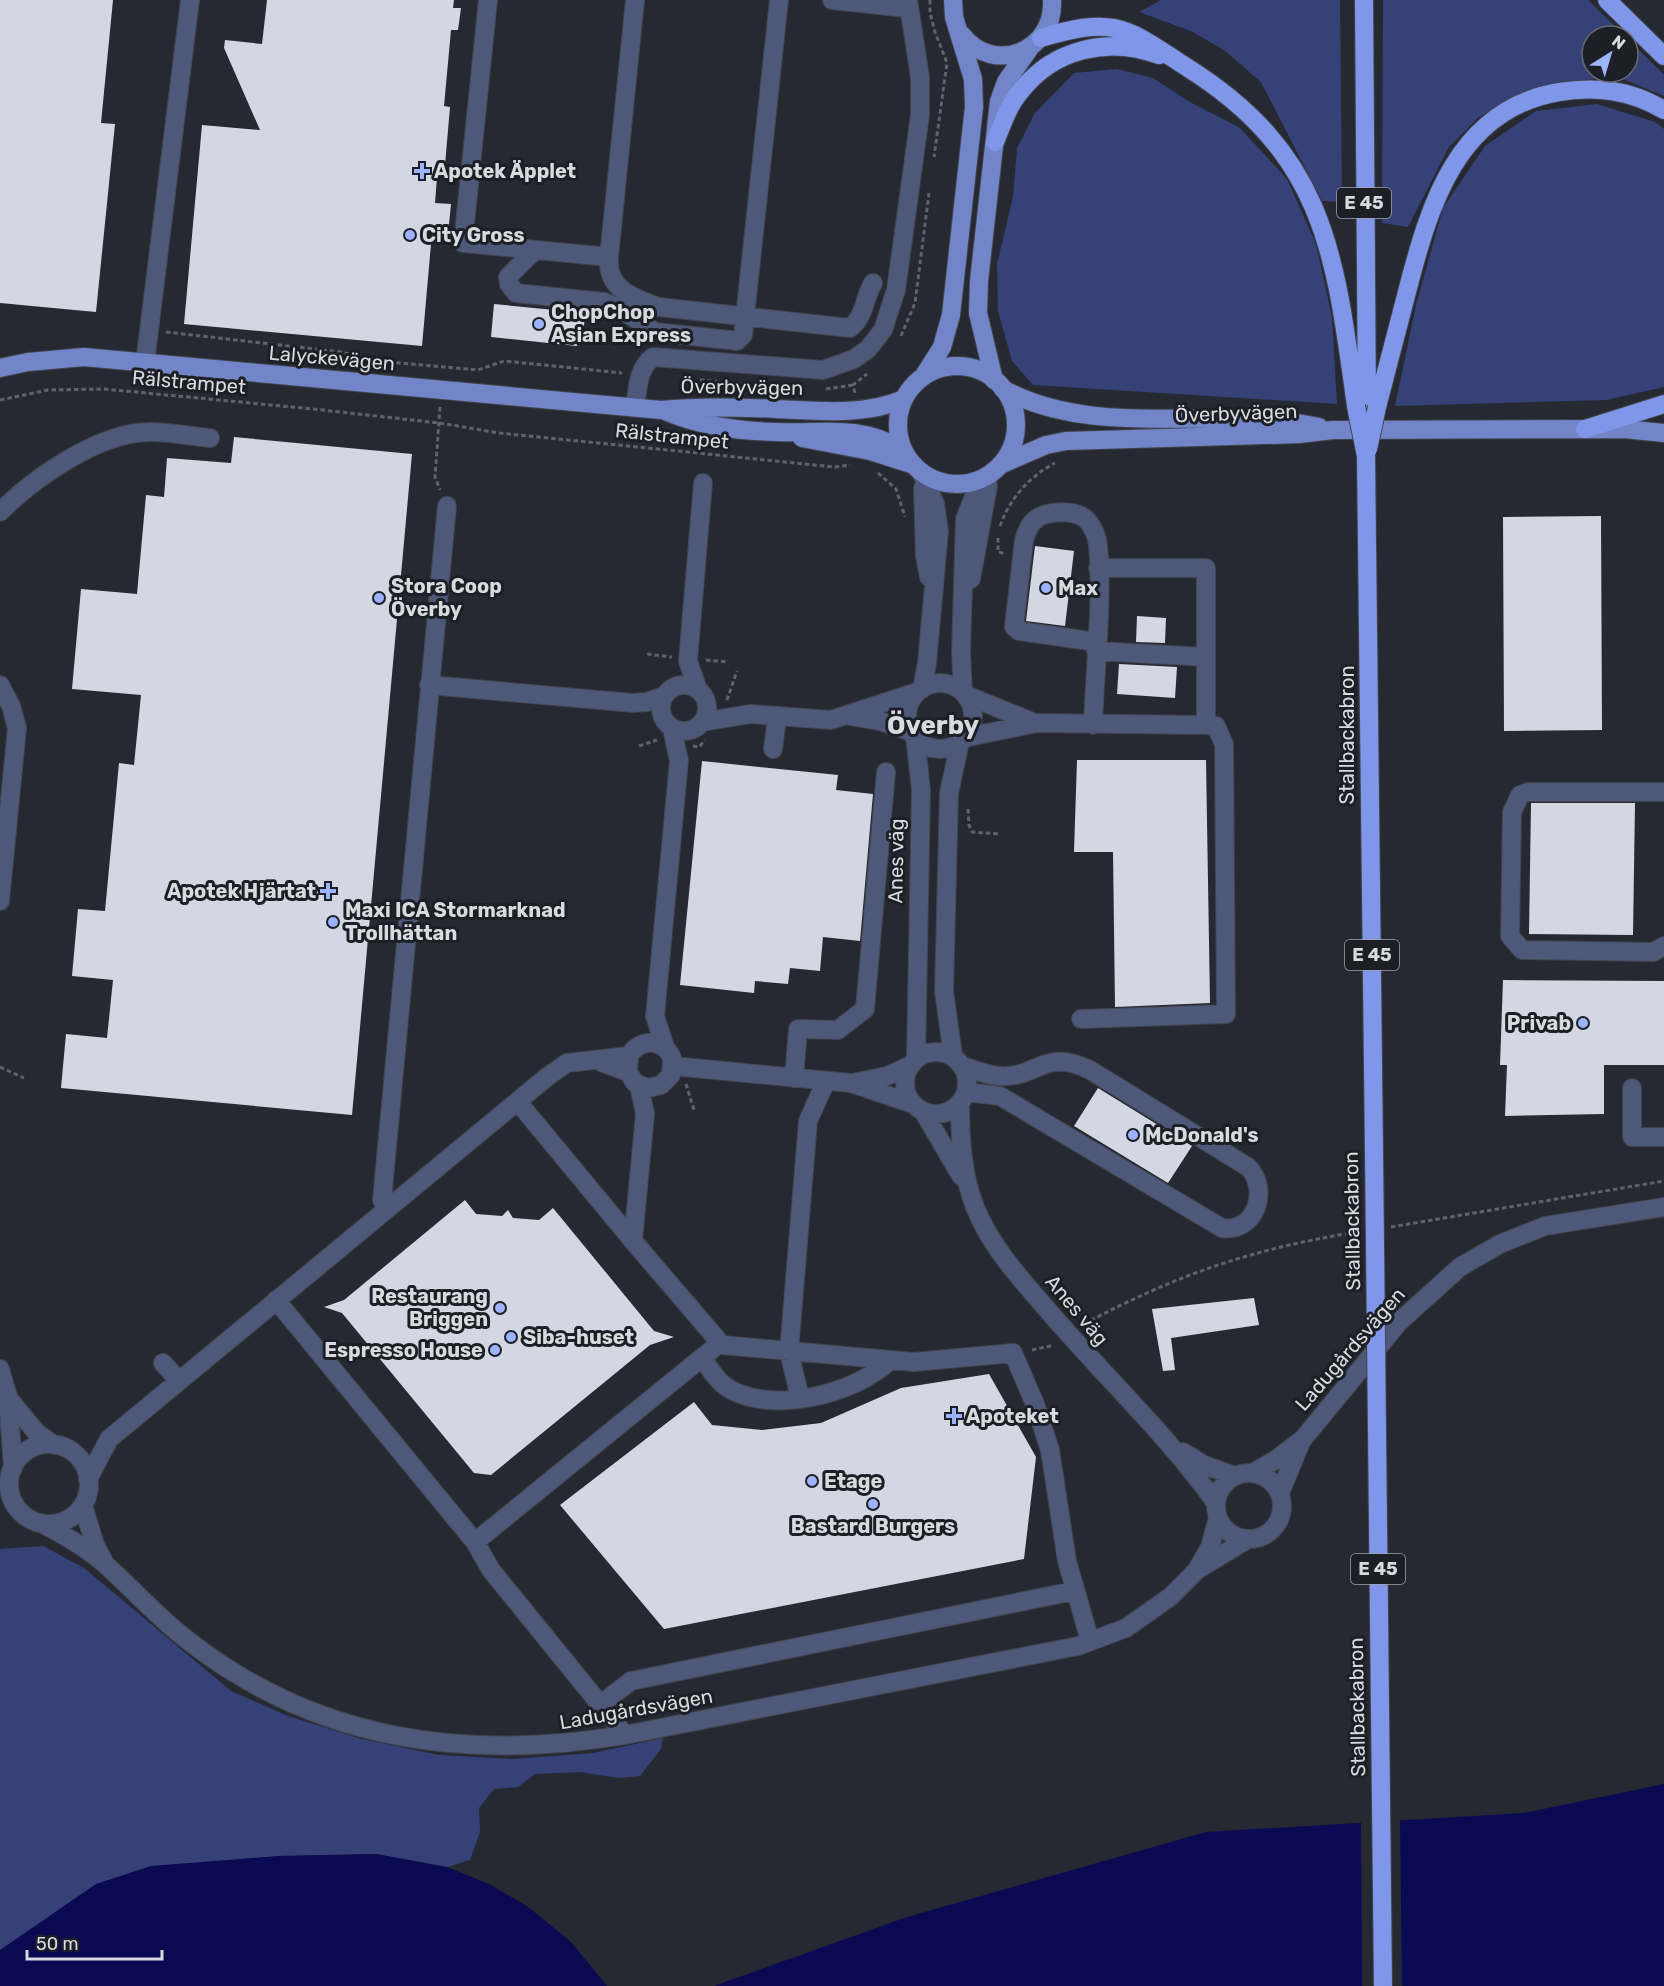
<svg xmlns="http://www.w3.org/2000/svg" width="1664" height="1986" font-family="Rubik,sans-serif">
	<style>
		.green { fill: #364277 }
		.water { fill: #0c0953 }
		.pier { fill: #262931 }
		.building { fill: #d3d7e2 }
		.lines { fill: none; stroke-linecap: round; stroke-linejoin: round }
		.minor-casing { stroke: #42454d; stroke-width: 20 }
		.major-casing { stroke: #42454d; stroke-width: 20 }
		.highway-casing { stroke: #42454d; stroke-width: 20 }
		.path { stroke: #60636a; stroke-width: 3; stroke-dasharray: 4.5 3; stroke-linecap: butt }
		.minor { stroke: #4e5879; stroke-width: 18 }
		.major { stroke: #7285c9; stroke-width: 18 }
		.highway { stroke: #8096e9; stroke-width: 18 }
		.highway-bridge-casing { stroke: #42454d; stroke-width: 20; stroke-linecap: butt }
		.highway-bridge { stroke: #8096e9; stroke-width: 18 }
		.poi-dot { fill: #9eb3fd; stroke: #1d1f27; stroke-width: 2 }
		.labels { text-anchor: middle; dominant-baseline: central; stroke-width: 6; stroke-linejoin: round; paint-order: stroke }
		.shield { fill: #1d1f27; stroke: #a0a2a8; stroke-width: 1.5 }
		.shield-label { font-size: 18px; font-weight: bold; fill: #d8dae0 }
		.poi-label { font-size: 20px; font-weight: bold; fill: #d8dae0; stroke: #1d1f27; text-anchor: start }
		.street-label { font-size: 20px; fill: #d8dae0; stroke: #1d1f27 }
		.district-label { font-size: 26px; font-weight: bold; fill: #d8dae0; stroke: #1d1f27 }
	</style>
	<rect width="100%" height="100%" fill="#262931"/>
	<path class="green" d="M1161 0H1340L1342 202 1322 201 1261 82 1224 50 1191 31 1139 12Z
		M1383 0H1588L1625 36H1592V72H1628V39L1664 75V96L1618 77 1558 82 1512 97 1478 118 1449 147 1408 227 1382 223Z
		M1117 69 1153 78 1190 102 1240 128 1287 179 1316 244 1332 317 1337 404 1033 385 1012 361 998 311 997 264 1013 197 1017 148 1035 113 1074 73Z
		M1597 104 1655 122 1664 129V387L1606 400 1395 406 1416 305 1443 208 1485 146 1536 111Z
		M43 1546 84 1568 231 1691 288 1716 362 1739 439 1755 513 1759 593 1753 663 1738 661 1749 640 1776 619 1778 580 1772 535 1774 518 1787 494 1789 479 1808 480 1832 470 1860 447 1867 376 1854 278 1856 215 1862 38 1925 0 1950V1549Z"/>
	<path class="water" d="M1664 1784V1986H714L907 1917 1206 1832 1524 1813Z
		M376 1854 447 1867 489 1884 527 1906 571 1942 607 1986H0V1950L96 1884 151 1866 278 1856Z"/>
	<path class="pier" d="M1400 1817 1402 1986H1362L1361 1820Z"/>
	<path class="building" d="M0 0H113L101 123 115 124 96 312 0 303Z
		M267 0H454L453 8H461L458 30H451L444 106 450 107 445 165 438 164 435 203 451 204 448 234 432 233 422 346 184 324 202 125 260 130 224 48 225 40 262 44Z
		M494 304 585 313 584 326H579L577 346 491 337Z
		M234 437 412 454 352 1115 61 1088 66 1034 107 1038 113 980 72 976 78 909 105 911 119 763 134 765 141 695 72 689 81 589 137 594 146 495 164 497 167 458 231 463Z
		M1601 516 1602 730 1504 731 1503 517Z
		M1035 546 1074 551 1065 626 1026 621Z
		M1137 616 1166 618 1165 643 1136 642Z
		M1119 664 1177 667 1175 698 1117 694Z
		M1077 760H1206L1210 1003 1115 1007 1113 852H1074Z
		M702 761 838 775 836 790 873 794 860 941 823 937 820 971 790 968 788 984 755 981 754 993 680 985Z
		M1531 803H1635L1633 935 1529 934Z
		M1503 980 1664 981V1065H1604V1114L1505 1116 1507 1065H1500Z
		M1098 1088 1192 1146 1168 1183 1074 1126Z
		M465 1200 476 1214 502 1216 508 1210 513 1218 539 1220 553 1208 654 1331 674 1337 650 1345 491 1475 474 1473 342 1313 324 1307 344 1300Z
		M1254 1298 1259 1325 1171 1338 1175 1370 1163 1371 1152 1309Z
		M989 1374 1036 1457 1024 1559 664 1629 560 1505 694 1402 712 1425 762 1430 821 1423 901 1388Z"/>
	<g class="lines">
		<defs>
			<path id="minor" d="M488 0 463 243 609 257C606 289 633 298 659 307L850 328C865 317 864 298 873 283
				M832 0 907 8
				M535 250 508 277 509 284 516 293 604 302 619 308 655 332 729 340 737 341 743 335 779 0
				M609 257 635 0
				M145 363 190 0
				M635 407C638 389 637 369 653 357L823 370 854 359 868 349 883 330 896 290 920 115V77L908 0
				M921 472 935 504 939 531 927 663 922 689
				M923 488 925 556 929 577
				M0 512C34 478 99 432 150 432 169 432 190 436 210 438
				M1098 568H1206V725
				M971 579 988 486
				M1096 651 1206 657
				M907 716a33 33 0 1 1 66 0a33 33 0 1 1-66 0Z
				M0 685 11 706 17 728 0 901
				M429 685 633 703 647 702 664 696
				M661 708a23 23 0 1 1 46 0a23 23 0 1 1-46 0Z
				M698 690 688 661 703 483
				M963 692 961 652 965 519 975 494 992 472
				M966 695 1035 723
				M850 716 880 721 912 732
				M702 722 750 714 831 720 917 692
				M1093 725C1095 668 1103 601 1098 545 1097 536 1092 526 1087 520 1078 511 1058 511 1047 514 1033 517 1028 527 1024 540L1014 627 1019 631 1097 642
				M915 736 921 790 916 1059
				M964 738 1036 723 1206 725 1216 726 1224 744 1226 1014 1081 1019
				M773 749 777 717
				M1664 792H1528L1520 795 1512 812 1510 936 1522 950 1653 952 1664 946
				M665 1047 655 1016 679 761 672 728
				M905 1083a31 31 0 1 1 62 0a31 31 0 1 1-62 0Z
				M953 1056 944 991 949 793 960 742
				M601 1062 628 1072 635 1083 648 1088 661 1085 671 1075 672 1058C663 1038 640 1038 629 1056L628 1072
				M673 1066 851 1083 913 1104
				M963 1066C975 1070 987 1075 999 1076 1037 1079 1044 1047 1090 1070L1248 1167C1270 1189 1256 1233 1222 1228L1000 1096 966 1092
				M794 1078 798 1029 838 1030 865 1009 886 772
				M853 1083 887 1076 911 1065
				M639 1085 645 1114 633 1241 722 1345 914 1362 1013 1353 1035 1404 1050 1450 1067 1561 1090 1641
				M1632 1088V1137H1664
				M518 1102 633 1241
				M960 1103C960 1138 962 1174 975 1207 990 1245 1018 1276 1045 1307 1101 1373 1165 1432 1216 1503
				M923 1111 961 1176
				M388 1208 382 1200 447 506
				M276 1300 475 1542 491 1570 625 1735
				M702 1358C709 1367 716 1380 725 1386 767 1416 854 1395 889 1361
				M163 1363 179 1381
				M0 1369 8 1397 13 1468
				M800 1398 789 1352 808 1121 826 1081
				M9 1399 36 1432 54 1445
				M9 1484a40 40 0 1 1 80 0a40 40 0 1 1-80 0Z
				M1183 1452 1204 1465 1235 1476
				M1216 1506a33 33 0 1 1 66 0a33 33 0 1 1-66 0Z
				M1253 1473 1277 1459 1303 1439 1399 1322 1460 1267 1500 1244 1545 1226 1664 1207
				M88 1479 109 1439 547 1077 567 1063 629 1056
				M1280 1493 1301 1442
				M83 1505 95 1545 103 1560
				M41 1523C64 1535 87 1548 106 1565 135 1591 159 1619 190 1642 319 1742 468 1761 625 1735L1078 1646 1126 1628 1170 1597 1197 1570 1248 1539
				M475 1542 720 1343
				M1198 1568 1210 1547 1218 1518
				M600 1705 631 1681 1074 1591"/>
			<path id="major" d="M962 35C994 76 1055 51 1052 0
				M898 425a59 59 0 1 1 118 0a59 59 0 1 1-118 0Z
				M0 368 28 362 84 357 661 410C700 406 738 407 776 409 819 411 864 416 904 399
				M923 377 942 347 951 315 974 107 973 79 954 17 953 0
				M994 380 978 313 979 281 999 101 1006 82 1029 49
				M1003 389C1095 440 1217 405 1319 427
				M663 410C699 426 736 431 776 432 828 434 853 424 903 449
				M802 438 870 451 914 465
				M1000 465 1046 445 1066 441 1299 434 1333 430 1624 429 1664 433"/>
			<path id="highway" d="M1364 0 1367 406
				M1607 0 1664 56
				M1041 38C1117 15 1126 28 1188 68 1327 156 1335 256 1356 406
				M995 142C1002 125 1008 106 1020 92 1053 49 1108 36 1159 55
				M1377 407C1387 368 1397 330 1407 292 1429 206 1457 109 1559 92 1597 86 1630 90 1664 110
				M1585 429 1664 404
				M1366 456 1374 1152"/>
		</defs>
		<use href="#minor" class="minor-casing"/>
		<use href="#major" class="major-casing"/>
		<use href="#highway" class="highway-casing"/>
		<path class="path" d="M930 0V13L935 32 947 63 934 157
			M166 332 341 352 377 361 478 370 504 361 622 373
			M901 336 915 303 929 193
			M700 380 804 388
			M826 389 853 385
			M855 393 853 385 867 374
			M0 400 48 390 104 389 313 409 439 423 499 433 835 467 850 465
			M440 407 435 477 440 490
			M878 473 896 489 905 517
			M1000 526C1010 498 1029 477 1055 463
			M998 538V552L1004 553
			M647 654 672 657
			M706 660 728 662
			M727 700 737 671
			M639 746 657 740
			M693 746 699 747 705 740
			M968 809 969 825 972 832 1000 834
			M0 1067 24 1078
			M686 1084 694 1110
			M1391 1227 1664 1181
			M1084 1324C1178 1274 1252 1249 1357 1232
			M1032 1350 1054 1345"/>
		<use href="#minor" class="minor"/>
		<use href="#major" class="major"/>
		<use href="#highway" class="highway"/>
		<defs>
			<path id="highway-bridge" d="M1356 406 1366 456
				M1368 449 1377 407
				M1374 1152 1383 1986"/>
		</defs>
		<use href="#highway-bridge" class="highway-bridge-casing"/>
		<use href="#highway-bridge" class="highway-bridge"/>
	</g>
	<g class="poi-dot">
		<path d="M419 162h6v6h6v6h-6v6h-6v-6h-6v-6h6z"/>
		<circle cx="410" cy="235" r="6"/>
		<circle cx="539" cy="324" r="6"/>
		<circle cx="1046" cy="588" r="6"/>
		<circle cx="379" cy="598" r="6"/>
		<path d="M325 882h6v6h6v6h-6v6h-6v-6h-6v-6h6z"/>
		<circle cx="333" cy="922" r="6"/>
		<circle cx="1583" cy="1023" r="6"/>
		<circle cx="1133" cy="1135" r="6"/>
		<circle cx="500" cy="1308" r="6"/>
		<circle cx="511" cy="1337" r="6"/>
		<circle cx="495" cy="1350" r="6"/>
		<path d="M951 1407h6v6h6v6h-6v6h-6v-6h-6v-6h6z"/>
		<circle cx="812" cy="1481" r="6"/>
		<circle cx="873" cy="1504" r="6"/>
	</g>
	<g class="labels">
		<g class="shield">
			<rect x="1337" y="188" width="54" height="30" rx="4.5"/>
			<rect x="1345" y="940" width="54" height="30" rx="4.5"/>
			<rect x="1351" y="1554" width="54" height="30" rx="4.5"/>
		</g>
		<g class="shield-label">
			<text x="1364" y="203">E 45</text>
			<text x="1372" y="955">E 45</text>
			<text x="1378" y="1569">E 45</text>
		</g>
		<g class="poi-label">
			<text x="434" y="171">Apotek Äpplet</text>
			<text x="422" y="235">City Gross</text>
			<text x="551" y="312">ChopChop<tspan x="551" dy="23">Asian Express</tspan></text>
			<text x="391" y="586">Stora Coop<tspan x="391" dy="23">Överby</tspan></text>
			<text x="1058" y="588">Max</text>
			<text x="316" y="891" text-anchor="end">Apotek Hjärtat</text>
			<text x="345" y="910">Maxi ICA Stormarknad<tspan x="345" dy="23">Trollhättan</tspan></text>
			<text x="1571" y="1023" text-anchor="end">Privab</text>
			<text x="1145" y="1135">McDonald's</text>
			<text x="488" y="1296" text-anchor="end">Restaurang<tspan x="488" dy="23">Briggen</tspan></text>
			<text x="523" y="1337">Siba-huset</text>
			<text x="483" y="1350" text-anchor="end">Espresso House</text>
			<text x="966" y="1416">Apoteket</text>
			<text x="824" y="1481">Etage</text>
			<text x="873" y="1526" text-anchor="middle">Bastard Burgers</text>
		</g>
		<g class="street-label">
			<text transform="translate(332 358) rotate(5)">Lalyckevägen</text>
			<text transform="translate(189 382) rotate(5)">Rälstrampet</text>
			<text transform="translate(742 387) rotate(1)">Överbyvägen</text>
			<text transform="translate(1236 413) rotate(-2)">Överbyvägen</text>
			<text transform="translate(672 436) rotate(6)">Rälstrampet</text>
			<text transform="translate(1347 735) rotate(-90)">Stallbackabron</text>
			<text transform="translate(896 861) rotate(-89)">Anes väg</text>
			<text transform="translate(1352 1221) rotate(-91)">Stallbackabron</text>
			<text transform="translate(1077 1310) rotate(50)">Anes väg</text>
			<text transform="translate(1350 1349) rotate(-49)">Ladugårdsvägen</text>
			<text transform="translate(1357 1707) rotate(-91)">Stallbackabron</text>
			<text transform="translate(636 1709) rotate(-10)">Ladugårdsvägen</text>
		</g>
		<g class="district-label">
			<text x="933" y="725">Överby</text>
		</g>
	</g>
	<g transform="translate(1610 54) rotate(37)"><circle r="28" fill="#1d1f27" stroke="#686a71" stroke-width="1.5"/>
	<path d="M0-4.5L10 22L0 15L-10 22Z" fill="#9eb3fd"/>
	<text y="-9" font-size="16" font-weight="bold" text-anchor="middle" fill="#d8dae0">N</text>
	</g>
	<path d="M27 1950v9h135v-9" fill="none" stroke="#d8dae0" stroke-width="3"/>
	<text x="36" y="1950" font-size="18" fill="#d8dae0" stroke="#1d1f27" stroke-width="4.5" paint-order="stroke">50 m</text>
</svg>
